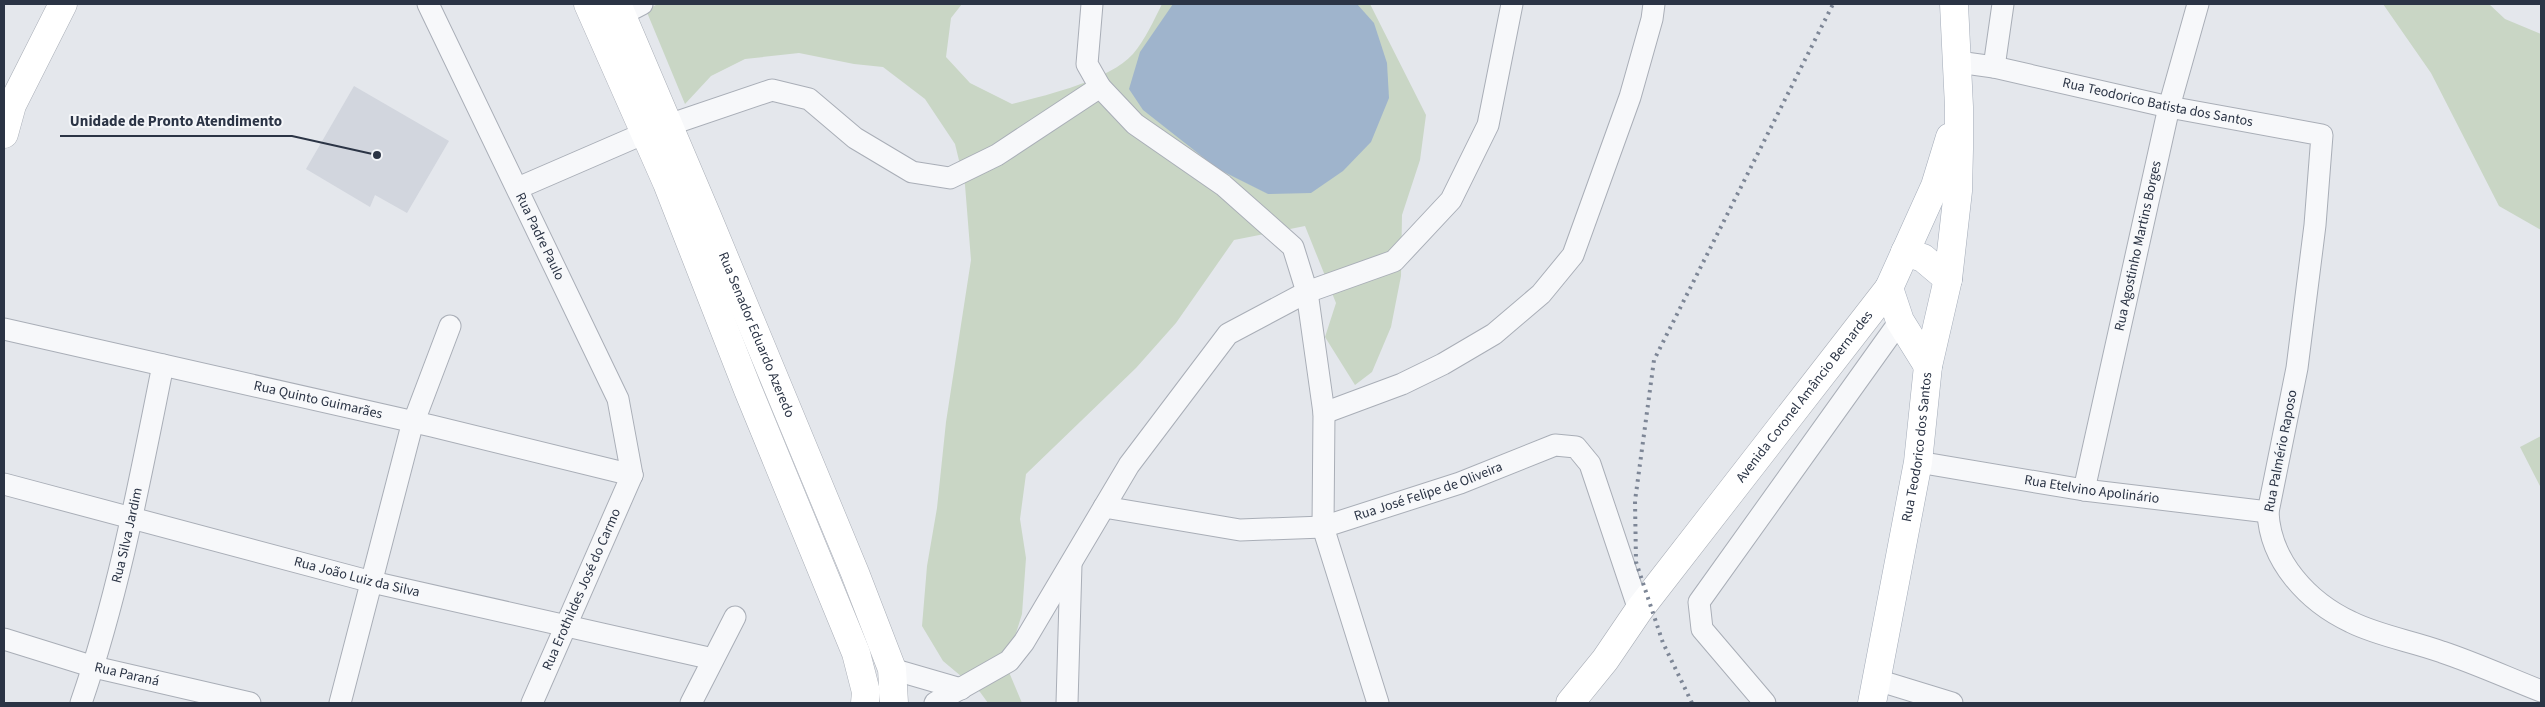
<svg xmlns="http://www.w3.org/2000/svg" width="2545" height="707" font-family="'Source Sans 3',sans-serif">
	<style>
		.built { fill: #d2d6de }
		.green { fill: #c9d6c5 }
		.water { fill: #9fb4cc }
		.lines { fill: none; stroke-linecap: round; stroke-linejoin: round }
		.street-casing { stroke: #a9aeb7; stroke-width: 23 }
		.secondary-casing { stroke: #a9aeb7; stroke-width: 29 }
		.primary-casing { stroke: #a3abb8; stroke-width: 29 }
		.street { stroke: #f7f8fa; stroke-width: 21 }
		.secondary { stroke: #fff; stroke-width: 28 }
		.primary { stroke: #fff; stroke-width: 28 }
		.rail { stroke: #7d8696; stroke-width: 4; stroke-dasharray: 2.5 5; stroke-linecap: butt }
		.labels { text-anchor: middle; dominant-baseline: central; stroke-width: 4; stroke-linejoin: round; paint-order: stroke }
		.street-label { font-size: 14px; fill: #2b3445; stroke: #f4f6f9 }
		.leader { fill: none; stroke: #2b3445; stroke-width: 2 }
		.callout-dot { fill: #2b3445; stroke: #f4f6f9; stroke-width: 2 }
		.callout-label { font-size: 15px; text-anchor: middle; font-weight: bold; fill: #2b3445; stroke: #f4f6f9; stroke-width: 4; stroke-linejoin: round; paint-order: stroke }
	</style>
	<rect width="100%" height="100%" fill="#e4e7ec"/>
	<path class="built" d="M354 86 449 141 407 213 375 195 370 207 306 169Z"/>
	<path class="green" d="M658 4H962L951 18 946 57 970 83 1012 104C1047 95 1108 81 1133 54 1145 40 1154 20 1162 4H1370L1426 115 1420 160 1402 215 1401 276 1391 327 1372 372 1355 385 1325 337 1336 303 1305 226 1234 240 1176 323 1136 368 1026 474 1020 519 1026 558 1022 614 1006 665 1022 703H988L980 692 943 661 922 626 927 566 937 508 946 422 971 260 965 185 955 144 925 99 883 67 854 64 799 53 745 59 711 76 685 104 646 10Z
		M2383 4H2489L2505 19 2541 34V230L2499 206 2431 73Z
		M2541 436V488L2520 447Z"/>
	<path class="water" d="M1173 4H1357L1374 23 1387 63 1389 98 1371 142 1343 171 1311 193 1268 194 1218 169 1143 110 1129 89 1140 52Z"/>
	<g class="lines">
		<defs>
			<g id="street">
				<path id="s1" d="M428 4 618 399 632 475"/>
				<path d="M1092 4 1087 64 1100 87"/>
				<path d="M621 15 642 4"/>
				<path id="s2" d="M1958 62 1994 67 2169 107 2322 135 2315 225 2297 368 2268 512C2270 561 2308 602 2351 622 2379 636 2412 641 2442 652 2475 663 2508 678 2541 691"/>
				<path d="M1994 67 2003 4"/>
				<path d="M518 188 645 133 772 90 809 99 855 138 912 172 950 178 997 155 1100 87 1135 124 1223 185 1293 247 1307 292 1324 413 1323 527 1378 703"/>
				<path id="s3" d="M4 329 432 426 632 475"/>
				<path d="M1324 413 1402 384 1443 364 1494 334 1541 294 1573 255 1630 97 1652 19 1654 4"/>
				<path id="s4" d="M1918 462 2084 490 2268 512"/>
				<path id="s5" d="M4 484 372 582 713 659"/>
				<path id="s6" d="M2084 490 2169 107 2198 4"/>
				<path id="s7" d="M1104 507 1240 530 1323 527 1460 483 1555 445 1576 447 1590 464 1639 610"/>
				<path id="s8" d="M4 639 94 667 250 703"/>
				<path d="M892 669 961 689"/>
				<path d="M1877 680 1952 703"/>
				<path id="s9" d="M81 703C119 593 140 479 163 365"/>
				<path d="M340 703 411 429 450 326"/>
				<path id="s10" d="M532 703 632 475"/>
				<path d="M691 703 735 617"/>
				<path d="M935 703 1009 661 1024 642 1129 465 1228 334 1307 292 1394 261 1451 200 1488 125 1512 4"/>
				<path d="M1067 703 1071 564"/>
				<path d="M1765 703 1702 629 1699 602 1900 321"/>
			</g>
			<g id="secondary">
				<path d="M588 4 667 183 748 390 856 653 866 692 865 703"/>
				<path id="s11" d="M617 4 707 216 855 573 892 669 894 703"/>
				<path d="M4 134 12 105 63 4"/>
				<path id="s12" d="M1570 703 1605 660 1639 610 1889 288"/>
			</g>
			<g id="primary">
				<path d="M1905 252 1923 258 1948 279"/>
				<path d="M1928 366 1900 321 1889 288 1935 186 1950 137"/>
				<path id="s13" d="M1872 703 1918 462 1928 366 1948 279 1958 191 1959 149V107L1954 4"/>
			</g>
		</defs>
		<use href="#street" class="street-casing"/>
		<use href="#secondary" class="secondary-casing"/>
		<use href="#primary" class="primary-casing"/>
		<use href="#street" class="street"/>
		<use href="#secondary" class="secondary"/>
		<use href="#primary" class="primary"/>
		<path class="rail" d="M1692 703 1663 643 1636 562 1635 501 1654 360 1833 4"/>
	</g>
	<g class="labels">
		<g class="street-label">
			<text stroke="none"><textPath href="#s2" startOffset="204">Rua Teodorico Batista dos Santos</textPath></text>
			<text stroke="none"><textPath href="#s1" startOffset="258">Rua Padre Paulo</textPath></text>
			<text stroke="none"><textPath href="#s6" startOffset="250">Rua Agostinho Martins Borges</textPath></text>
			<text stroke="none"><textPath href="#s11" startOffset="359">Rua Senador Eduardo Azeredo</textPath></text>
			<text stroke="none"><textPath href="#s12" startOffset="386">Avenida Coronel Amâncio Bernardes</textPath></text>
			<text stroke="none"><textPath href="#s3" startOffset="322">Rua Quinto Guimarães</textPath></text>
			<text stroke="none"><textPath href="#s13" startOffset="260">Rua Teodorico dos Santos</textPath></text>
			<text transform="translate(2281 451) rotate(-79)">Rua Palmério Raposo</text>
			<text stroke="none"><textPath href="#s4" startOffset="176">Rua Etelvino Apolinário</textPath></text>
			<text stroke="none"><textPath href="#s7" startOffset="332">Rua José Felipe de Oliveira</textPath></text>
			<text stroke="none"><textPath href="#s9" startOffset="174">Rua Silva Jardim</textPath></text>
			<text stroke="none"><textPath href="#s5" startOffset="365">Rua João Luiz da Silva</textPath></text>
			<text stroke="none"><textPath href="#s10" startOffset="124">Rua Erothildes José do Carmo</textPath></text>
			<text stroke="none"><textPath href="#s8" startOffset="128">Rua Paraná</textPath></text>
		</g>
	</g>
	<path class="leader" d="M377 155L292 136H60"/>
	<circle class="callout-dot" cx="377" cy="155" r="5"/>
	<g class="callout-label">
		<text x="176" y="126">Unidade de Pronto Atendimento</text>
	</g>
	<rect width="2545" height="707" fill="none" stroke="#2b3445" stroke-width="10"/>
</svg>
